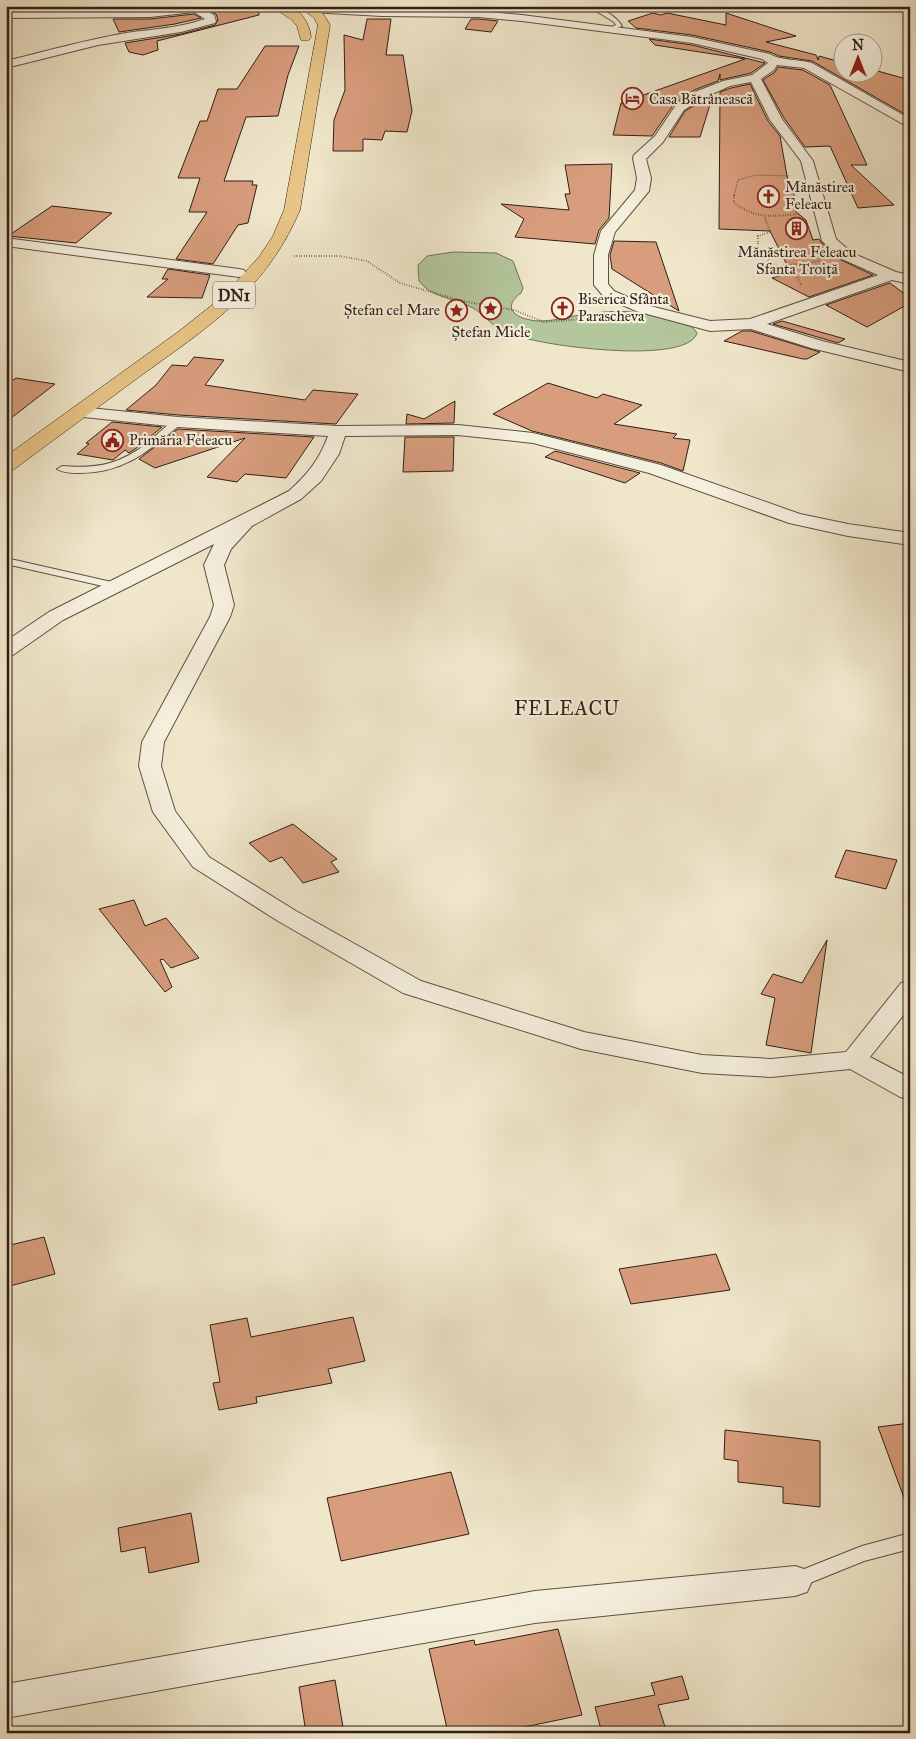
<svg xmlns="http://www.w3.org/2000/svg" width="916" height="1739" font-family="'IM FELL Great Primer',serif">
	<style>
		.green { fill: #b4c79c; stroke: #727259 }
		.building { fill: #d89d7d; stroke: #301e16 }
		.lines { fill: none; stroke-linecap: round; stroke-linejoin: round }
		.lane-casing { stroke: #605043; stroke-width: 2 }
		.street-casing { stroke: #605043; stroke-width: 2 }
		.primary-casing { stroke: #301e16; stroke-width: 1 }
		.path-far1 { stroke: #301e16; stroke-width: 1; stroke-dasharray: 0.5 1; stroke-linecap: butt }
		.path { stroke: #301e16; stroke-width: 2; stroke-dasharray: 0.5 2; stroke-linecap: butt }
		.lane { fill: #f5efdd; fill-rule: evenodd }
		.street { fill: #f5efdd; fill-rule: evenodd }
		.primary { fill: #e8c486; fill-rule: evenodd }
		.labels { text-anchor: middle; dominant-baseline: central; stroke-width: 4.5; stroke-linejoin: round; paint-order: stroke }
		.far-poi-label { font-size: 15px; fill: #301e16; stroke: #f5efdd; text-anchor: start }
		.shield { fill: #f5efdd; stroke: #6b5d52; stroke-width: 1 }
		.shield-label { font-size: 16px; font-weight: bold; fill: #301e16 }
		.quarter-label { font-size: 20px; letter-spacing: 1px; fill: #301e16; stroke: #f5efdd }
	</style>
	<rect width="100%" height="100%" fill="#f0e7cb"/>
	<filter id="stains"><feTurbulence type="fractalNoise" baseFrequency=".004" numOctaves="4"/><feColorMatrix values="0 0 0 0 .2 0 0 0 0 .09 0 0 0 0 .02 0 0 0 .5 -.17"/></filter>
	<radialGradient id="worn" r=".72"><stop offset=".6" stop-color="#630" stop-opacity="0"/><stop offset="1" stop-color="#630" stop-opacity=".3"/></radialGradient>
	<path class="green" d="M453 252 496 253 513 261 523 288 521 293C507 303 508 314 526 319 545 325 567 316 587 314 620 309 638 311 671 320 680 322 692 324 697 333 687 365 550 346 525 338 515 335 505 332 496 327 487 320 480 311 469 306 452 298 431 297 419 281L418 265 427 256Z"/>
	<path class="building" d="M106 6H174L150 9H108Z
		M212 6H258L259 15 157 41 158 50 143 55 129 52 125 43 181 34 215 25 218 20 216 14 208 10Z
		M653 13 661 15 667 13 726 25V13L796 36 766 42 816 55 818 60 819 56 844 63V72H874V70L910 80V117L812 61 779 56 770 52 692 35 636 28 628 21Z
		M194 14 201 18 175 24 119 32 113 19H150Z
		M367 19H391L386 55H403L412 111 407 132 385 131 382 140 363 139V151H333L334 120 345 90 344 35 363 40Z
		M471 19H479L498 21 491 32 465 29Z
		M649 39 692 45 765 63 751 73 720 80V74L718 81 694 90 674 104 652 136 613 135 621 103 745 59 655 45Z
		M265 46H299L288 75 278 116 246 117 224 181H253L252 185H257L248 223 238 225 213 264 176 259 207 212H189L200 178H178L200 121H207L218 89H237Z
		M778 67 803 70 830 85 867 165H851L894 205 858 208 830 146 805 147 784 118 763 80 775 72Z
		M750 84 768 121 780 136 790 193H794L796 212 806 220 813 240 819 239 821 242 841 260 873 275 809 297 772 278 791 273 770 231 719 229 720 92 731 88Z
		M713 95 700 137H669L685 111Z
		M612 164 609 218 599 230 595 244 515 237 524 219 501 204 569 210 565 194H570L565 165Z
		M52 206 112 213 76 243 8 236Z
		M614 241 656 242 679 311 612 269 610 255Z
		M168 269 210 275 202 298 147 297 168 279H162Z
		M890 283 910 298V303L867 327 826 305Z
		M782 321 845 339 838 343 773 324Z
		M742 331H751L820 352 807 359H803L724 341Z
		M194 357 224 360 205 385 305 400 313 390 358 394 336 424 178 415 126 410 156 385 172 365 187 366Z
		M16 378 55 384 6 422V385Z
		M548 383 597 398 603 394 642 405 614 424 677 434 673 438 690 440 683 471 661 463 532 431 493 414Z
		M455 401 454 423 406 424 407 414 424 419Z
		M112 422 162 427 138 447 129 453 125 450 113 460 77 454 89 444 86 443Z
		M178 429 314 437 286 478 245 474 237 482 207 477 245 438 155 468 139 459Z
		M405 437H454L453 471 403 472Z
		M555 451 640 473 625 483 545 457Z
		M293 824 337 859 331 862 339 872 303 883 282 857 270 862 249 843Z
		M846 850 897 860 886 889 835 877Z
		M134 900 145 926 166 918 199 958 171 968 163 959 160 960 172 987 165 992 99 909Z
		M827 940 811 1053 766 1045 775 998 761 994 773 974 802 983Z
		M44 1237 55 1274 6 1287V1246Z
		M716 1254 730 1290 631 1304 619 1269Z
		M353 1317 365 1361 328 1369 332 1383 256 1397 257 1403 219 1410 213 1383 220 1382 210 1325 247 1318 251 1337Z
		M910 1423V1505L907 1506 878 1427Z
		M725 1430 820 1441V1507L783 1503V1487L738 1482V1461L724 1459Z
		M451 1472 469 1534 341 1561 327 1498Z
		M191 1513 199 1562 149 1573 145 1547 121 1552 118 1528Z
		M558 1629 582 1715 496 1733H448L429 1649 474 1640 475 1645Z
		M682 1676 689 1699 658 1705 667 1733H602L595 1707 655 1695 651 1683Z
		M335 1680 344 1733H306L299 1687Z"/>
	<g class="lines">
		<defs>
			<path id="lane" d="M588 6C600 6 616 16 622 26L608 31V29L616 25 614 22Z
				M178 419 181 420V424C148 451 125 473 79 473 72 473 63 473 57 469L62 466C99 469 121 464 150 441 158 434 168 423 178 419Z
				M6 558 116 583 121 586 116 589 6 564Z
				M910 1533V1549L864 1561 795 1589 789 1587 786 1581 789 1575 862 1546Z"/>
			<path id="street" d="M192 6H210L205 10 214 15 216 21 215 23 181 32 98 45 6 68V61C46 51 86 40 126 33 153 29 179 28 205 19L194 12 150 17 6 18V12L150 11Z
				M307 6 382 10 479 11 522 15 692 37 770 54C780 61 799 59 812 63L910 119V128L804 68 777 65 774 70 761 79 782 119 813 161 836 239 852 253 896 272 910 275V284L892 280 767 324 822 341 910 362V372L811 348 751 329 710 331 636 311 604 297 594 285V255L601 231 635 190 637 178 633 158 634 155 655 136 676 105 695 92 723 81 752 75 768 63 762 59 692 43 522 21 479 17 382 16 309 12 304 9ZM751 82 770 120 801 161 822 241 842 259 878 275 750 319 710 321 646 305 614 291 608 284V255L615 232 649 191 651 178 646 159 663 142 684 110 703 98 730 86Z
				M6 238 239 269 244 270 246 273 244 276 239 277 6 246Z
				M80 407 178 417 338 426 458 425 533 433 661 465 800 514 848 524 910 533V545L848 536 789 523 649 473 533 443 458 435 345 436 339 454 321 481 301 499 252 526 231 549 224 565 234 605 230 617 164 742 161 766 175 811 209 857 296 911 421 981 584 1032 702 1055 771 1059 846 1052 901 983 910 981V1007L870 1057 910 1078V1099L900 1097 850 1069 771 1077 702 1073 581 1049 403 993 278 921 193 867 153 812 139 766 142 742 210 617 214 605 204 565 214 544 63 620 13 655 6 657V641L49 612 289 491C308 474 319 460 328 436L178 427 74 416 72 412 74 408Z
				M795 1566 807 1570 812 1581 807 1592 795 1596 535 1623 6 1718V1684L535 1591Z"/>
			<path id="primary" d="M271 6C276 6 283 5 288 6 301 9 310 25 311 37L309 40H301L297 26 292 20Z
				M299 6C317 6 321 9 330 25L300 210C265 292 208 327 139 377 97 408 55 439 13 470L6 472V456L178 332 222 297 259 257 273 236 284 210 318 25 314 18Z"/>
		</defs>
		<use href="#lane" class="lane-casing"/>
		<use href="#street" class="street-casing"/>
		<use href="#primary" class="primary-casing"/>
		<path class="path-far1" d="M734 196 738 180 756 175 790 176"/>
		<path class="path" d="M734 195V203C758 220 772 216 799 214
			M765 218 770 232 758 236V248L772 264 795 274 802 286
			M294 256H340L367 261 400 283 462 301 514 310 544 322 608 317
			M781 266 819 261"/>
		<use href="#lane" class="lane"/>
		<use href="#street" class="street"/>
		<use href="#primary" class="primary"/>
	</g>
	<defs>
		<symbol id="hotel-ring" viewBox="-11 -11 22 22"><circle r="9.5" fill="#f5efdd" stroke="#8f2418" stroke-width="1.5"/><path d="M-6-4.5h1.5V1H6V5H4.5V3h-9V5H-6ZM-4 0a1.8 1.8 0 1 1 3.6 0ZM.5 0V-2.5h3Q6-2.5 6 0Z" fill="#8f2418"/></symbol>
		<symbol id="church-ring" viewBox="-11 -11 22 22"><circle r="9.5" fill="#f5efdd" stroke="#8f2418" stroke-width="1.5"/><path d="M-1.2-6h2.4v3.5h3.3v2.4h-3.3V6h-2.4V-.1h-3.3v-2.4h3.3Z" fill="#8f2418"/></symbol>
		<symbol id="building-ring" viewBox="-11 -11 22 22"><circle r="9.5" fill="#f5efdd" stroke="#8f2418" stroke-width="1.5"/><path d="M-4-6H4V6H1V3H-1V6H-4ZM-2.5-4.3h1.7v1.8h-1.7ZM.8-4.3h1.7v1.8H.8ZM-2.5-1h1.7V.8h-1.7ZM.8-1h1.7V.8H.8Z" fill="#8f2418"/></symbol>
		<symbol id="sight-ring" viewBox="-11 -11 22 22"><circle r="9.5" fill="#f5efdd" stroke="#8f2418" stroke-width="1.5"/><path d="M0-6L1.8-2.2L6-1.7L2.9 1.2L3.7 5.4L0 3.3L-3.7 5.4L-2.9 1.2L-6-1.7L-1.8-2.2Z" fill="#8f2418"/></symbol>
		<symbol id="civic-ring" viewBox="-11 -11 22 22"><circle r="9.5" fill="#f5efdd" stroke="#8f2418" stroke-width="1.5"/><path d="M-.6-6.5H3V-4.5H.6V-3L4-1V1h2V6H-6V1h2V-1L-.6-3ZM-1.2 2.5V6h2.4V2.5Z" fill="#8f2418"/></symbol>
	</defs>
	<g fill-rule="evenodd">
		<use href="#hotel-ring" x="620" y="86" width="25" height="25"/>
		<use href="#church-ring" x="756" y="184" width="25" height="25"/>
		<use href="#building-ring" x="784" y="216" width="25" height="25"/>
		<use href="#church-ring" x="550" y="296" width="25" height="25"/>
		<use href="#sight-ring" x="478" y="296" width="25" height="25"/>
		<use href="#sight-ring" x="444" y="298" width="25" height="25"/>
		<use href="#civic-ring" x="100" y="428" width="25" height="25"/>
	</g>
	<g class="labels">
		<g class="far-poi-label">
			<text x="649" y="99">Casa Bătrânească</text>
			<text x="785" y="187">Mănăstirea<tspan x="785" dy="17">Feleacu</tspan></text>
			<text x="797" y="252" text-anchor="middle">Mănăstirea Feleacu<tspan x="797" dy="17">Sfanta Troiță</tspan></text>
			<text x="578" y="299">Biserica Sfânta<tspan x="578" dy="17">Parascheva</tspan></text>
			<text x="440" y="310" text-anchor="end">Ștefan cel Mare</text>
			<text x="491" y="332" text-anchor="middle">Ștefan Micle</text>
			<text x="129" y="440">Primăria Feleacu</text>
		</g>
		<rect class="shield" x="213" y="281.5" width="42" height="27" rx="4"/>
		<g class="shield-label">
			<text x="234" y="295">DN1</text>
		</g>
		<g class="quarter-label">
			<text x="567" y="708">FELEACU</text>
		</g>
	</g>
	<rect width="916" height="1739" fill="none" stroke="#f0e7cb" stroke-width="25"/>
	<rect x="8" y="8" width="901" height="1724" fill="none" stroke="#301e16" stroke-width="2.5"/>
	<rect x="12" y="12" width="891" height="1714" fill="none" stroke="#301e16"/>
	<g transform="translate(858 58)"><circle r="24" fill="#f5efdd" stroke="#a69b8d"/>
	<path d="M0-4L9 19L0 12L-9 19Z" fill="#8f2418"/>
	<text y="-8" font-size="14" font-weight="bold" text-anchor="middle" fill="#301e16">N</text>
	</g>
	<rect width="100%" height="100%" filter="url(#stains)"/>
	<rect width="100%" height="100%" fill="url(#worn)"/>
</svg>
